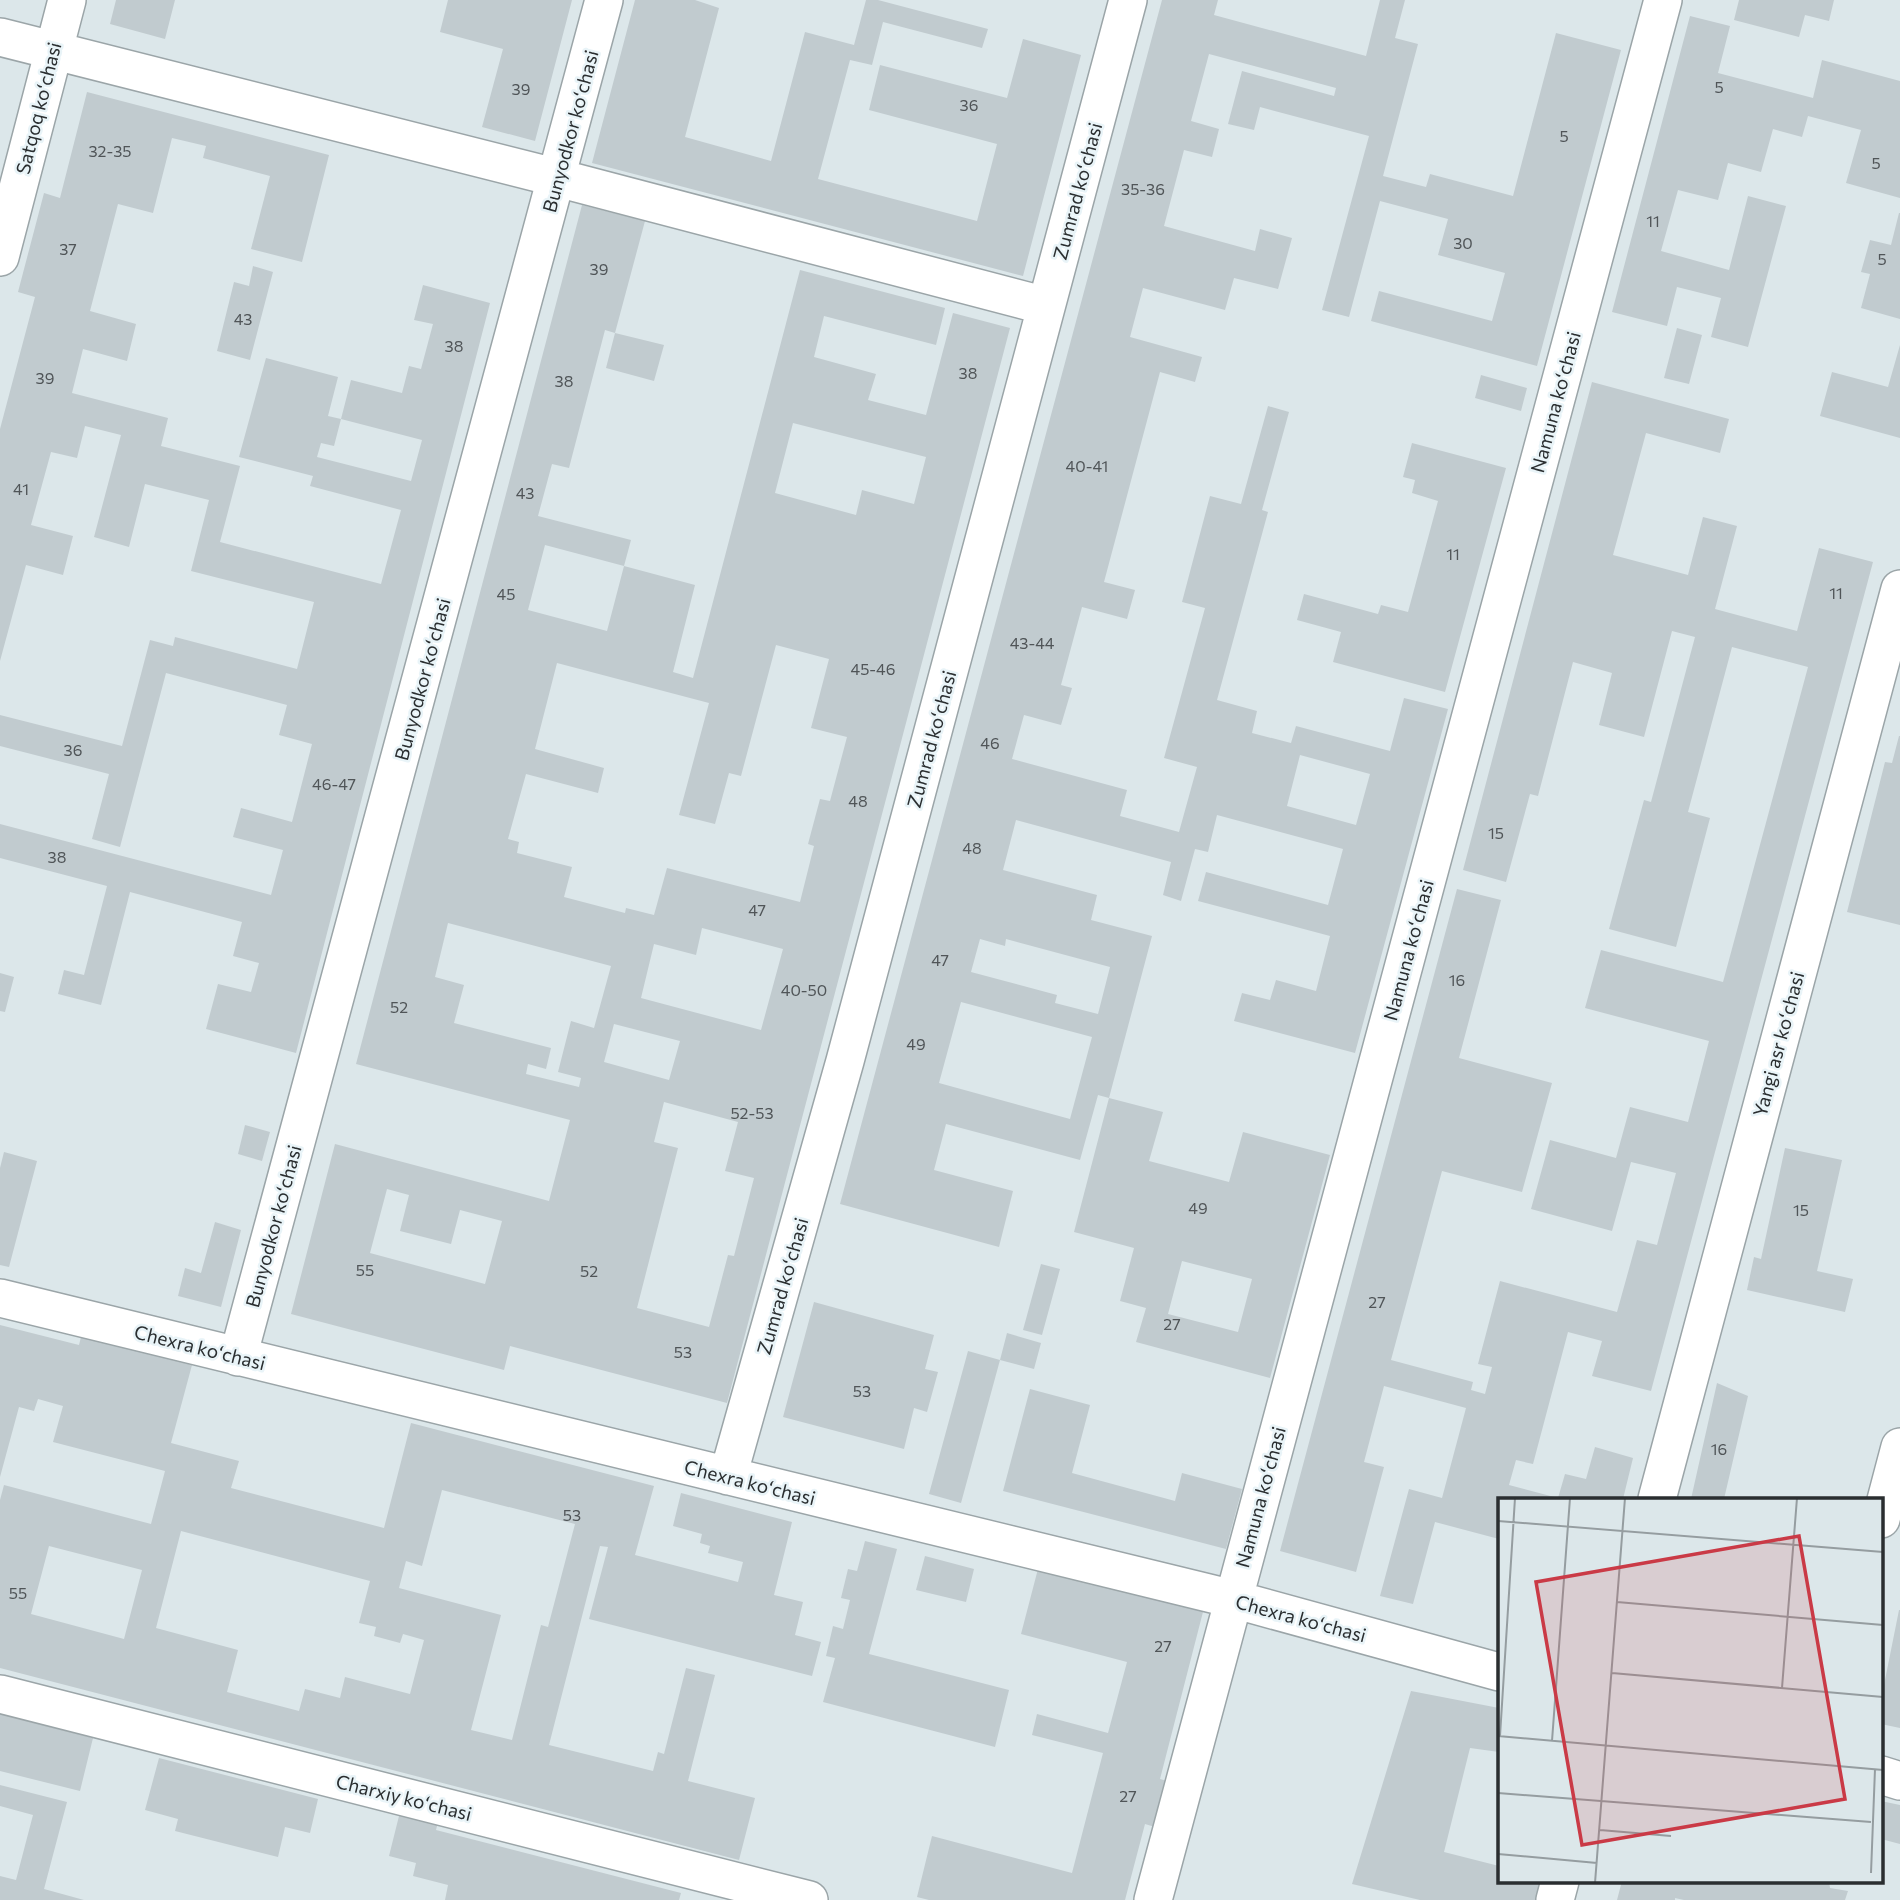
<svg xmlns="http://www.w3.org/2000/svg" width="1900" height="1900" font-family="Commissioner,sans-serif">
	<style>
		.building { fill: #c1cbcf; fill-rule: evenodd }
		.lines { fill: none; stroke-linecap: round; stroke-linejoin: round }
		.street-casing { stroke: #9ba5a8; stroke-width: 40 }
		.street { stroke: #fff; stroke-width: 37 }
		.labels { text-anchor: middle; dominant-baseline: central; stroke-width: 5; stroke-linejoin: round; paint-order: stroke }
		.number-label { font-size: 16px; fill: #505558 }
		.street-label { font-size: 19px; fill: #2a2e30; stroke: #e9f4f8 }
		.inset-road { fill: none; stroke: #959da0; stroke-width: 2 }
		.view { fill: #ca3a46; fill-opacity: 0.15; stroke: #ca3a46; stroke-width: 3.5 }
		.inset-edge { fill: none; stroke: #2a2e30; stroke-width: 3.5 }
	</style>
	<rect width="100%" height="100%" fill="#dce7ea"/>
	<path class="building" d="M116 0H175L165 39 110 24Z
		M448 0H572L535 141 482 127 503 49 440 32Z
		M635 0H695L719 8 685 137 771 161 805 32 854 45 866 0H878L988 29 982 48 883 22 872 65 850 60 818 179 977 221 997 144 869 110 880 65 1007 98 1023 39 1081 55 1023 276 592 163Z
		M1162 0H1218L1214 15 1366 56 1380 0H1405L1395 38 1418 44 1383 176 1426 187 1430 174 1513 196 1556 33 1621 50 1537 366 1371 321 1379 291 1492 321 1505 273 1438 255 1448 219 1380 201 1349 317 1322 310 1369 136 1260 107 1254 130 1228 124 1242 71 1334 96 1336 88 1209 54 1191 121 1219 129 1212 157 1184 150 1164 226 1255 251 1260 229 1292 238 1278 289 1234 278 1225 310 1143 288 1130 337 1202 357 1195 382 1160 372 1104 582 1135 590 1127 619 1082 607 1061 685 1072 688 1061 725 1024 715 1012 759 1127 790 1120 816 1179 832 1197 767 1164 758 1205 608 1182 602 1210 496 1241 504 1268 406 1289 412 1262 510 1268 512 1217 700 1257 711 1252 733 1291 743 1296 726 1390 751 1404 698 1448 709 1355 1053 1234 1021 1242 993 1270 1000 1276 980 1316 991 1330 936 1198 901 1206 872 1328 905 1343 849 1217 815 1208 852 1195 849 1181 901 1163 895 1171 862 1016 820 1003 870 1097 895 1091 920 1152 936 1109 1098 1098 1095 1080 1160 946 1124 934 1170 1013 1191 999 1247 840 1204ZM1300 755 1370 774 1356 825 1287 806ZM980 939 1005 946 1006 939 1110 967 1098 1014 1055 1003 1057 995 971 972ZM961 1002 1092 1037 1070 1119 939 1083Z
		M1739 0H1834L1829 21 1805 15 1799 37 1734 20Z
		M1690 16 1730 26 1718 73 1813 98 1822 60 1900 81V198L1846 183 1861 130 1808 116 1802 137 1773 129 1761 172 1728 163 1718 200 1678 190 1661 251 1729 270 1748 196 1786 206 1748 347 1711 337 1721 298 1677 287 1667 326 1612 312Z
		M87 92 329 155 302 262 251 249 270 176 203 158 206 146 172 138 153 213 118 204 90 311 136 324 127 361 83 349 72 393 168 418 161 446 240 466 220 542 381 584 401 510 310 486 313 476 239 457 266 358 338 377 328 416 341 419 334 446 321 443 317 457 411 481 422 440 341 419 351 380 402 393 409 366 421 369 433 324 414 320 423 285 490 303 296 1053 206 1029 218 984 251 992 259 963 233 956 242 922 130 892 101 1005 58 994 64 970 84 975 107 886 0 858V824L271 895 283 850 233 837 241 808 292 822 312 744 279 735 287 705 166 673 120 847 92 839 109 774 0 746V715L122 746 150 640 173 646 175 637 297 669 314 602 191 571 209 500 145 484 129 547 94 537 121 435 85 426 77 458 51 452 31 525 73 536 63 575 26 565 0 661V429L35 297 18 292 44 193 60 198Z
		M582 205 645 221 615 333 664 345 654 381 606 368 615 333 605 330 569 468 552 464 538 516 631 540 624 566 545 545 528 610 607 631 624 566 695 585 673 672 693 678 800 270 945 308 936 345 824 316 814 357 876 374 868 400 926 415 953 313 1010 328 727 1403 510 1346 504 1370 291 1314 335 1144 549 1201 570 1120 356 1064ZM793 423 926 457 914 504 862 490 856 515 775 493ZM776 645 829 659 811 728 847 737 830 801 820 799 808 844 814 846 800 902 667 868 654 915 626 908 625 913 564 897 572 867 517 853 519 842 508 839 526 774 598 793 604 768 535 749 557 663 709 703 679 815 715 824 729 773 741 776ZM448 923 611 966 594 1028 571 1021 558 1072 581 1078 579 1087 526 1074 528 1064 546 1069 551 1048 454 1023 464 985 435 977ZM702 928 783 949 761 1030 641 998 654 944 696 955ZM614 1024 680 1041 669 1080 604 1062ZM664 1102 738 1122 725 1171 754 1178 734 1256 728 1255 709 1327 637 1308 678 1148 654 1142ZM387 1189 409 1195 400 1231 451 1244 460 1210 502 1221 485 1284 370 1253Z
		M1899 213H1900V319L1861 308 1870 274 1861 272 1870 240 1891 245Z
		M253 266 273 272 250 360 217 351 234 282 249 286Z
		M1677 328 1702 335 1689 384 1664 378Z
		M1900 345V438L1820 416 1832 372 1888 387Z
		M1481 375 1527 388 1521 411 1475 398Z
		M1592 382 1729 419 1720 453 1646 433 1613 555 1688 575 1703 517 1737 526 1715 609 1797 631 1819 548 1873 562 1651 1391 1592 1376 1602 1341 1568 1332 1533 1464 1516 1460 1509 1485 1558 1498 1565 1474 1586 1479 1595 1447 1633 1458 1623 1499H1499V1539L1435 1522 1413 1604 1380 1596 1409 1489 1442 1498 1466 1408 1384 1386 1364 1462 1384 1467 1356 1572 1280 1551 1457 889 1501 900 1459 1058 1552 1083 1522 1192 1442 1171 1391 1360 1473 1382 1471 1390 1485 1394 1492 1367 1478 1364 1500 1281 1617 1312 1637 1240 1657 1245 1676 1173 1631 1162 1612 1231 1531 1209 1550 1140 1616 1158 1630 1107 1688 1122 1709 1041 1585 1008 1601 950 1723 982 1808 667 1732 647 1688 812 1710 818 1676 947 1609 929 1644 800 1651 802 1695 637 1672 631 1644 737 1599 725 1612 673 1573 662 1538 796 1530 794 1506 882 1463 870Z
		M1412 443 1506 468 1445 692 1333 662 1341 632 1297 620 1304 594 1378 614 1381 605 1408 612 1438 501 1412 493 1415 480 1403 477Z
		M1899 736H1900V925L1847 912 1885 762 1892 763Z
		M0 973 14 977 5 1012 0 1011Z
		M1109 1098 1163 1112 1149 1161 1229 1182 1243 1132 1330 1155 1270 1378 1136 1342 1146 1308 1120 1301 1134 1248 1074 1232ZM1182 1261 1252 1279 1238 1332 1168 1314Z
		M245 1125 270 1132 262 1161 238 1154Z
		M1785 1148 1842 1160 1817 1271 1853 1279 1845 1312 1747 1290 1754 1257 1761 1259Z
		M4 1152 37 1161 9 1267 0 1265V1168Z
		M215 1222 241 1230 221 1307 178 1296 185 1268 201 1273Z
		M1041 1264 1060 1269 1042 1335 1023 1330Z
		M814 1302 934 1335 925 1369 938 1372 927 1412 914 1408 904 1449 783 1417Z
		M0 1325 79 1345 81 1337 192 1365 171 1443 239 1461 231 1488 384 1528 411 1423 654 1486 635 1555 738 1582 743 1562 708 1553 710 1546 700 1543 702 1534 673 1526 681 1493 792 1522 774 1595 803 1602 795 1635 821 1642 812 1676 589 1619 608 1547 600 1546 549 1745 653 1771 658 1752 664 1754 686 1668 715 1675 688 1781 755 1798 739 1860 0 1668V1500L4 1485 151 1524 165 1471 53 1442 63 1406 38 1399 34 1411 19 1407 0 1477ZM442 1490 575 1524 548 1627 541 1625 512 1740 471 1730 501 1615 399 1588 406 1561 422 1566ZM181 1531 370 1581 359 1623 376 1627 374 1636 400 1643 403 1634 424 1640 410 1694 345 1677 340 1698 305 1689 299 1711 227 1692 238 1650 156 1628ZM49 1546 142 1570 124 1639 31 1614Z
		M1007 1333 1041 1343 1034 1369 1000 1360Z
		M968 1351 1000 1360 961 1503 929 1494Z
		M1717 1383 1748 1396 1724 1499H1691Z
		M1030 1389 1090 1405 1072 1473 1175 1501 1182 1473 1242 1489 1226 1549 1003 1491Z
		M865 1541 897 1549 869 1654 1009 1690 995 1747 823 1702 835 1658 826 1656 833 1626 843 1629 850 1600 841 1598 848 1569 857 1571Z
		M925 1556 974 1569 966 1602 916 1590Z
		M1039 1565 1204 1608 1160 1779 1167 1781 1155 1827 1145 1824 1125 1900H929L917 1897 932 1836 1072 1873 1103 1753 1032 1735 1037 1714 1108 1733 1127 1662 1021 1634Z
		M1899 1610H1900V1728L1881 1724V1700Z
		M1411 1691 1499 1708V1752L1470 1748 1444 1852 1499 1866V1881H1542L1539 1900H1420L1352 1884Z
		M0 1714 93 1738 80 1791 0 1771Z
		M159 1758 318 1799 310 1833 285 1827 278 1857 175 1831 178 1819 145 1810Z
		M0 1785 67 1802 44 1889 84 1900H0V1876L16 1880 33 1815 0 1806Z
		M1881 1801 1900 1805V1844L1881 1839Z
		M401 1808 439 1818 436 1830 681 1893 679 1900H445L448 1885 413 1876 416 1863 389 1856Z
		M1622 1881H1804L1812 1883 1813 1881H1829L1830 1888 1848 1891 1845 1900H1684L1675 1898V1900H1617Z"/>
	<g class="lines">
		<defs>
			<path id="street" d="M0 37 558 178 1046 306
				M0 257 67 0
				M0 1298 1233 1599 1499 1672
				M238 1357 604 0
				M728 1476 845 1061 1128 0
				M1657 1499 1900 589
				M1881 1519 1900 1447
				M0 1694 809 1900
				M1881 1775 1900 1781
				M1153 1900 1663 0
				M1555 1900 1560 1881"/>
		</defs>
		<use href="#street" class="street-casing"/>
		<use href="#street" class="street"/>
	</g>
	<g class="labels">
		<g class="number-label">
			<text x="1719" y="86">5</text>
			<text x="521" y="88">39</text>
			<text x="969" y="104">36</text>
			<text x="1564" y="135">5</text>
			<text x="110" y="150">32-35</text>
			<text x="1876" y="162">5</text>
			<text x="1143" y="188">35-36</text>
			<text x="1653" y="220">11</text>
			<text x="1463" y="242">30</text>
			<text x="68" y="248">37</text>
			<text x="1882" y="258">5</text>
			<text x="599" y="268">39</text>
			<text x="243" y="318">43</text>
			<text x="454" y="345">38</text>
			<text x="968" y="372">38</text>
			<text x="45" y="377">39</text>
			<text x="564" y="380">38</text>
			<text x="1087" y="465">40-41</text>
			<text x="21" y="488">41</text>
			<text x="525" y="492">43</text>
			<text x="1453" y="553">11</text>
			<text x="1836" y="592">11</text>
			<text x="506" y="593">45</text>
			<text x="1032" y="642">43-44</text>
			<text x="873" y="668">45-46</text>
			<text x="990" y="742">46</text>
			<text x="73" y="749">36</text>
			<text x="334" y="783">46-47</text>
			<text x="858" y="800">48</text>
			<text x="1496" y="832">15</text>
			<text x="972" y="847">48</text>
			<text x="57" y="856">38</text>
			<text x="757" y="909">47</text>
			<text x="940" y="959">47</text>
			<text x="1457" y="979">16</text>
			<text x="804" y="989">40-50</text>
			<text x="399" y="1006">52</text>
			<text x="916" y="1043">49</text>
			<text x="752" y="1112">52-53</text>
			<text x="1198" y="1207">49</text>
			<text x="1801" y="1209">15</text>
			<text x="365" y="1269">55</text>
			<text x="589" y="1270">52</text>
			<text x="1377" y="1301">27</text>
			<text x="1172" y="1323">27</text>
			<text x="683" y="1351">53</text>
			<text x="862" y="1390">53</text>
			<text x="1719" y="1448">16</text>
			<text x="572" y="1514">53</text>
			<text x="18" y="1592">55</text>
			<text x="1163" y="1645">27</text>
			<text x="1128" y="1795">27</text>
		</g>
		<g class="street-label">
			<text transform="translate(38 108) rotate(-76)">Satqoq koʻchasi</text>
			<text transform="translate(570 131) rotate(-75)">Bunyodkor koʻchasi</text>
			<text transform="translate(1077 191) rotate(-75)">Zumrad koʻchasi</text>
			<text transform="translate(1555 402) rotate(-75)">Namuna koʻchasi</text>
			<text transform="translate(422 679) rotate(-75)">Bunyodkor koʻchasi</text>
			<text transform="translate(931 739) rotate(-75)">Zumrad koʻchasi</text>
			<text transform="translate(1408 950) rotate(-75)">Namuna koʻchasi</text>
			<text transform="translate(1778 1044) rotate(-75)">Yangi asr koʻchasi</text>
			<text transform="translate(273 1226) rotate(-75)">Bunyodkor koʻchasi</text>
			<text transform="translate(782 1286) rotate(-74)">Zumrad koʻchasi</text>
			<text transform="translate(200 1347) rotate(14)">Chexra koʻchasi</text>
			<text transform="translate(750 1482) rotate(14)">Chexra koʻchasi</text>
			<text transform="translate(1260 1497) rotate(-75)">Namuna koʻchasi</text>
			<text transform="translate(1301 1618) rotate(15)">Chexra koʻchasi</text>
			<text transform="translate(404 1797) rotate(14)">Charxiy koʻchasi</text>
		</g>
	</g>
	<g transform="translate(1498 1498)">
		<rect width="385" height="385" fill="#dce7ea"/>
		<path class="inset-road" d="M0 23 385 54M119 104 385 127M114 175 385 199M284 190 299 0M0 238 385 272M2 238 17 0M54 243 72 0M0 295 373 324M102 332 173 338M0 356 99 365M373 375 377 271M97 385 127 0"/>
		<path class="view" d="M301 38 347 301 84 347 38 84Z"/>
		<rect width="385" height="385" class="inset-edge"/>
	</g>
</svg>
